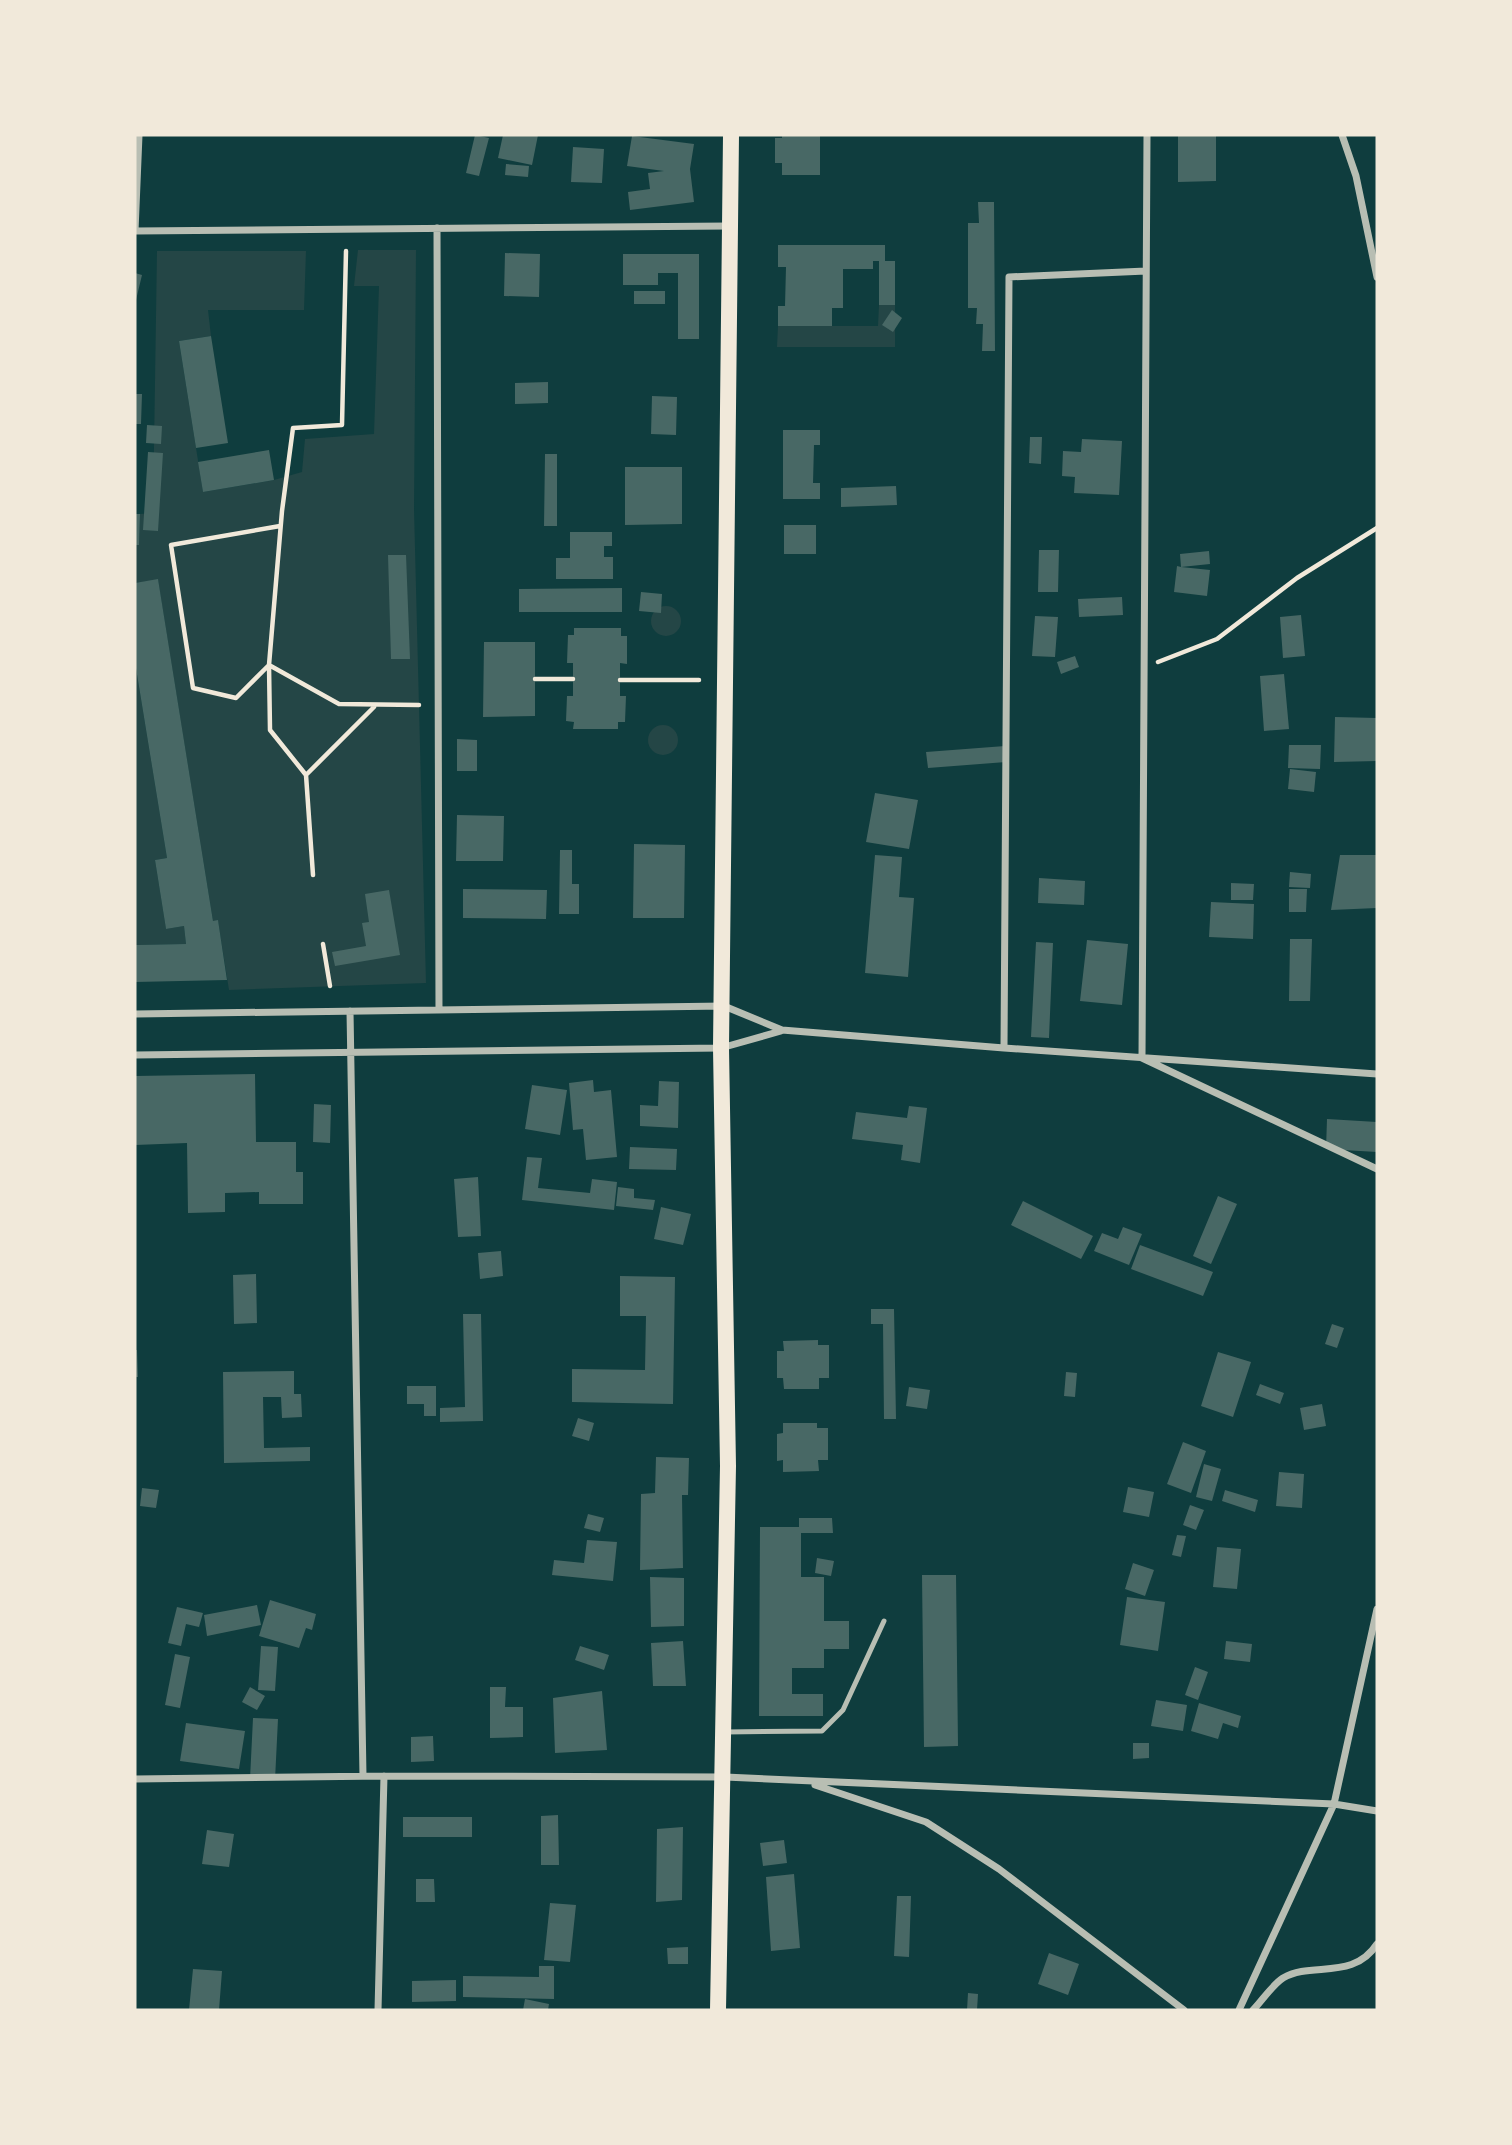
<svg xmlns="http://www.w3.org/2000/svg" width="1512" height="2145" font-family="'DejaVu Sans',sans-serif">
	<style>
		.green { fill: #244646 }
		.building { fill: #486865 }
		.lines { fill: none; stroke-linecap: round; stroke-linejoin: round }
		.path { stroke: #f1e9da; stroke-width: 4.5 }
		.service { stroke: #b8beb3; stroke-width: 5 }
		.minor { stroke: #b8beb3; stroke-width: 7 }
		.primary { stroke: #f1e9da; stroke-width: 16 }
	</style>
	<rect width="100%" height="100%" fill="#0f3d3e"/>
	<path class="green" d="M358 250H416L414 509 426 983 229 990 218 921H213L158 580 135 583V545L139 544 140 514 153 513 157 251H306L304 310H208L211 336 179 341 203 492 274 480 302 472 305 439 374 434 379 286H354Z
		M879 305H895V347H777L778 326H878Z
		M651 621a15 15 0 1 1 30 0a15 15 0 1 1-30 0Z
		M135 662 167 858 155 860 166 929 184 926 186 944 135 945Z
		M648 740a15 15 0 1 1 30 0a15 15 0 1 1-30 0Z"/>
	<path class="building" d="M475 135 489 138 479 176 466 173Z
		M503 135H538L532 165 498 158Z
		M782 135H820V175H782V163H775V138H782Z
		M1178 135H1216V181L1178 182Z
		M632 136 694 144 690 169 694 202 630 210 628 192 650 189 648 173 664 171 627 166Z
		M573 147 604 149 602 183 571 182Z
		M506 164 529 166 528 177 505 175Z
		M978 202H994L995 351H982L983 324H976L977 308H968V223H979Z
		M778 245H885V261H895V305H879V261H873V269H843V308H832V326H778V306H785L786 267H778Z
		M505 253 540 254 539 297 504 296Z
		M623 254H699V339H678V273H658V285H623Z
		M135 273 142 275 136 300H135Z
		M634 291H665V304H634Z
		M892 310 902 318 893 332 882 325Z
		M211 336 228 443 196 448 179 341Z
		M548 382V403L515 404V383Z
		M135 394H142L141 424H135Z
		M652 396 677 397 676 435 651 434Z
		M147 425 162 426 161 444 146 443Z
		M783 430H820V445H814L813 483H820V499H783Z
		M1030 437H1042L1041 464 1029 463Z
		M1082 439 1122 441 1119 495 1074 493 1075 477 1062 476 1063 451 1081 452Z
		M269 450 274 480 203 492 198 462Z
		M148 452 163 453 158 531 143 530Z
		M545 454H557V526H544Z
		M625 467H682V524L625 525Z
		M896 486 897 505 841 507V488Z
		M135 514H140L139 545H135Z
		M784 525H816V554H784Z
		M570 532H612V546H604V557H613V579H556V558H570Z
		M1039 550H1059L1058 592H1038Z
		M1209 551 1210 564 1181 567 1210 570 1207 596 1174 592 1177 566 1181 567 1180 554Z
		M388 555H406L410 659H391Z
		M158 579 213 921 218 920 227 980 135 982V945L186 944 184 926 166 929 155 860 167 858 135 662V583Z
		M622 588V612H519V589Z
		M641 592 662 594 661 613 639 611Z
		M1122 597 1123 615 1079 617 1078 599Z
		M1301 615 1305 656 1283 658 1280 617Z
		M1035 616 1058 617 1055 657 1032 656Z
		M574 628H621V636H627V664L620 663V696H626L625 722H618V729H573L574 722 566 721 567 696H573V663H567L568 635H574Z
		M484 642H535V716L483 717Z
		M1075 656 1079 667 1061 674 1057 662Z
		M1284 674 1289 729 1264 731 1260 676Z
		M1335 717 1377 718V761L1334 762Z
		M457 739 477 740V771H457Z
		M1289 745H1321L1320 769 1288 768Z
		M1005 746 1006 762 928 768 926 752Z
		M1290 769 1316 772 1314 792 1288 789Z
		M875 793 918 800 909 849 866 842Z
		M457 815 504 816 503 861H456Z
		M634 844 685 845 684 918H633Z
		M560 850H572V884H579V914H559Z
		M875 855 902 857 899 897 914 898 908 977 865 973Z
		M1340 855H1377V908L1331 910Z
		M1290 872 1311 874 1310 888 1289 887Z
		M1039 878 1085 881 1084 905 1038 903Z
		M1231 883 1254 884 1253 900H1231Z
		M463 889 547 890 546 919 463 918Z
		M1289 889H1307L1306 912H1289Z
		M389 890 400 955 335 966 332 952 366 946 362 923 369 922 365 894Z
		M1211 902 1254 904 1253 939 1209 937Z
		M1290 939H1312L1310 1001H1289Z
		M1087 940 1128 944 1122 1005 1080 1001Z
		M1036 942 1053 943 1049 1038 1031 1037Z
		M255 1074 256 1142H296V1172H303V1204H259V1192L225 1193V1212L188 1213 187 1143 135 1145V1076Z
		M593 1080 594 1092 611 1090 617 1157 586 1160 583 1129 573 1130 569 1083Z
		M659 1081 679 1082 678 1128 640 1126V1105L658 1106Z
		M532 1085 567 1090 560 1135 525 1129Z
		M314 1104 331 1105 330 1143 313 1142Z
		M909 1106 927 1108 920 1163 901 1160 903 1145 852 1139 856 1112 907 1118Z
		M1327 1119 1377 1122V1152L1326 1149Z
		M630 1147 677 1149 676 1170 629 1169Z
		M527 1157 542 1158 538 1188 590 1193 592 1179 617 1182 614 1210 522 1200Z
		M478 1177 481 1236 458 1237 454 1179Z
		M618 1187 634 1189V1198L655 1200 653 1210 616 1206Z
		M1218 1196 1237 1204 1211 1264 1193 1256Z
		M1023 1201 1093 1236 1081 1259 1011 1225Z
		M661 1207 691 1214 683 1245 654 1239Z
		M1123 1227 1142 1234 1129 1265 1094 1251 1102 1233 1118 1239Z
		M1140 1245 1213 1272 1203 1296 1131 1269Z
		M501 1251 503 1276 480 1279 478 1253Z
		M256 1274 257 1323 234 1324 233 1275Z
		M620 1276 675 1277 673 1404 572 1402V1369L645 1370 646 1316H620Z
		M871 1309H894L896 1419H884L883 1324H871Z
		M463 1314H481L483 1421 440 1422V1408L465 1407Z
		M1332 1324 1344 1328 1337 1348 1325 1344Z
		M818 1340V1345H829V1378H819V1389H784L783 1378H777V1351H784L783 1341Z
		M135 1350H137L138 1377H135Z
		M1218 1352 1251 1362 1233 1417 1201 1406Z
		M294 1371V1394H301L302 1417 282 1418 281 1397H263L264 1448 310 1447V1461L224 1463 223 1372Z
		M1066 1372 1077 1373 1075 1397 1064 1396Z
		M1260 1384 1284 1393 1280 1404 1256 1395Z
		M407 1386H436V1416H424V1404H407Z
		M909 1387 930 1390 927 1409 906 1406Z
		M1322 1404 1326 1426 1304 1430 1300 1408Z
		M578 1418 594 1423 589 1441 572 1436Z
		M783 1423H817V1428H828V1460H818L819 1471 783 1472V1460L777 1461V1434L783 1433Z
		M1183 1442 1206 1451 1191 1493 1167 1484Z
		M656 1457 689 1458 688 1495H682L683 1568 640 1570 641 1494 655 1493Z
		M1204 1464 1221 1469 1212 1501 1196 1497Z
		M1279 1472 1304 1474 1302 1508 1276 1506Z
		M1128 1487 1154 1492 1149 1517 1123 1512Z
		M142 1488 159 1490 156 1508 140 1506Z
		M1225 1490 1258 1500 1255 1512 1222 1501Z
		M1190 1505 1204 1510 1196 1530 1183 1525Z
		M588 1514 604 1518 600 1532 584 1528Z
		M799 1518H832L833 1533H801V1577H824V1621H849V1649H824V1668H792V1694H823V1716H759L760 1527H799Z
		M1177 1535 1186 1536 1181 1557 1172 1555Z
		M587 1540 617 1542 613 1581 552 1575 554 1560 584 1563Z
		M1217 1547 1241 1549 1237 1589 1213 1587Z
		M817 1558 834 1561 831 1576 815 1573Z
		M1133 1563 1154 1570 1145 1596 1125 1589Z
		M922 1575H956L958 1746 924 1747Z
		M650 1577 684 1578V1626L651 1627Z
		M1127 1597 1165 1602 1158 1651 1120 1645Z
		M270 1600 316 1614 312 1630 306 1628 299 1648 259 1636Z
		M257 1605 261 1625 207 1636 204 1615Z
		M177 1607 203 1613 199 1627 186 1624 181 1646 168 1643Z
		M683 1641 686 1686H653L651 1643Z
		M1226 1641 1252 1644 1250 1662 1224 1659Z
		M261 1646 278 1647 275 1691 258 1690Z
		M580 1646 609 1655 604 1670 575 1660Z
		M175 1654 190 1657 180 1708 165 1705Z
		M1195 1667 1208 1672 1198 1700 1185 1695Z
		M250 1687 265 1696 257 1710 242 1702Z
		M490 1687H506L505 1707H523V1737L490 1738Z
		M602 1691 607 1750 555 1753 553 1698Z
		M1156 1700 1187 1705 1183 1731 1151 1726Z
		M1199 1703 1241 1716 1238 1728 1223 1723 1218 1739 1191 1731Z
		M253 1718 278 1719 275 1780 250 1779Z
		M186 1723 245 1731 239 1769 180 1761Z
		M433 1736 434 1761 411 1762V1737Z
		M1133 1743H1149V1758L1133 1759Z
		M558 1815 559 1865H541V1816Z
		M403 1817H472V1837H403Z
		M683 1827 682 1900 656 1902 657 1829Z
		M207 1830 234 1834 229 1867 202 1864Z
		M784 1840 787 1863 763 1866 760 1843Z
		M794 1874 800 1948 771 1951 766 1877Z
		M416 1879H434L435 1902H416Z
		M897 1896H911L909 1957 894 1956Z
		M550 1903 576 1905 570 1962 544 1960Z
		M688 1947V1964H668L667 1948Z
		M1049 1953 1079 1964 1068 1995 1038 1984Z
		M539 1966H554V1999L463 1997V1976L539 1977Z
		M193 1969 222 1971 219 2010H189Z
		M456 1980V2001L412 2002V1981Z
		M968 1993 978 1994 977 2010H967Z
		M525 1999 549 2004 548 2010H523Z"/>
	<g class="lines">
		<path class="path" d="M280 526 171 545 193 688 236 698 269 665 339 704 419 705
			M1158 662 1217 639 1297 578 1377 528
			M535 679H573
			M620 680H699
			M306 775 374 707
			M313 875 306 775 270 730 269 665 282 511 293 428 342 425 346 251
			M323 944 330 986"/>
		<path class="service" d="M725 1732 822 1731 843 1710 884 1621"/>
		<path class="minor" d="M1147 135 1142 1058 1377 1169
			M1342 135 1356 176 1377 277
			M437 228 439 1010
			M135 231 729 226
			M135 231 139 135
			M350 1011 363 1776
			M135 1014 724 1006 782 1030 1004 1048 1009 277 1146 271
			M1004 1048 1377 1074
			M135 1055 721 1048 781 1031
			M135 1779 384 1776 725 1777 1334 1804 1377 1811
			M815 1785 926 1822 999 1869 1184 2010
			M378 2010 384 1776
			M1239 2010 1334 1804 1377 1609
			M1253 2010C1262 2001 1272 1985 1283 1978 1312 1961 1353 1981 1377 1944"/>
		<path class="primary" d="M718 2010 728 1466 721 1048 731 135"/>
	</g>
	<rect width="1512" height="2145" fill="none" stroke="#f1e9da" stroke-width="273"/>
</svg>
